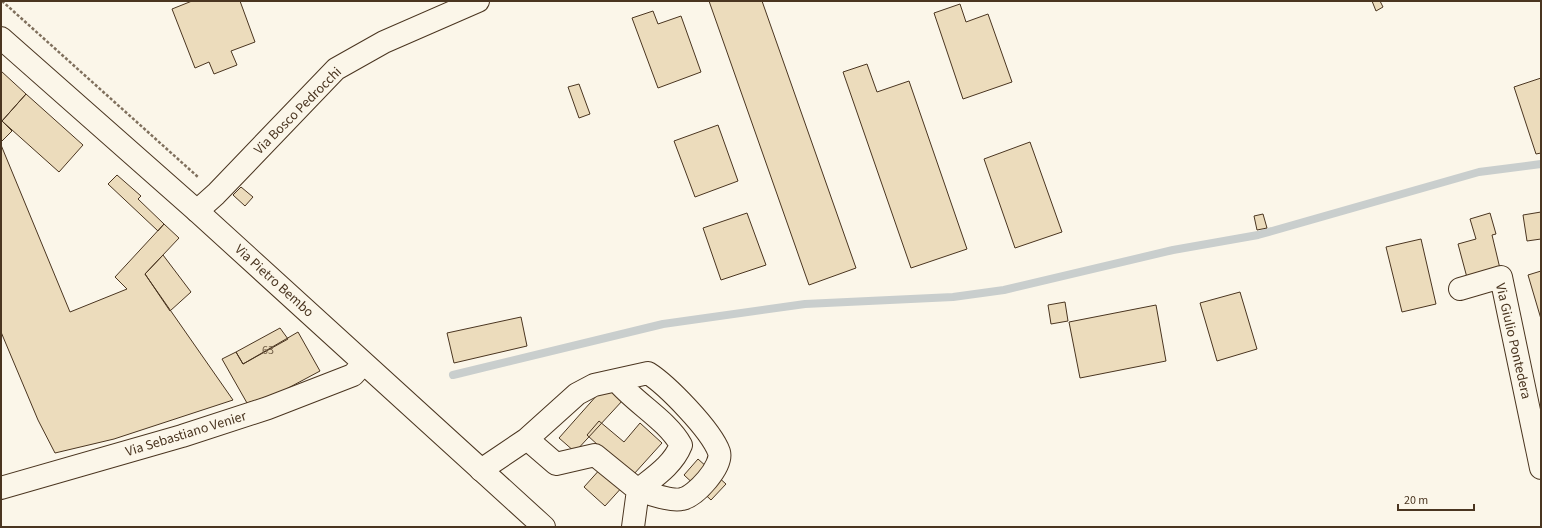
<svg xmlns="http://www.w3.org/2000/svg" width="1542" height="528" font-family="'Source Sans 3',sans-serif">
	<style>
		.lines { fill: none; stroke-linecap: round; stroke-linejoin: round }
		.stream { stroke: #c9cecd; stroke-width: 8 }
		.building { fill: #ecdcbc; stroke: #4a3520 }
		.minor-casing { stroke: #4a3520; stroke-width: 24 }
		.major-casing { stroke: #4a3520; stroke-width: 24 }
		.path { stroke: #7f6f5c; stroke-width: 2.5; stroke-dasharray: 3 2; stroke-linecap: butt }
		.minor { stroke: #fbf6e9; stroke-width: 22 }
		.major { stroke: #fbf6e9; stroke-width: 22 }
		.labels { text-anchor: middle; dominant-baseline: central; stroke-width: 3; stroke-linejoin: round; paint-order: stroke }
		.number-label { font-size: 12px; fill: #725f47 }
		.street-label { font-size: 14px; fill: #4a3520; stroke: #fbf6e9 }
	</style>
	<rect width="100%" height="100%" fill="#fbf6e9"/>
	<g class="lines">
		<path class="stream" d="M453 375 663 324 805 304 953 297 1004 290 1173 250 1258 235 1479 172 1541 164"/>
	</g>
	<path class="building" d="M192 1H240L255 42 231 51 237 65 214 74 209 62 195 68 172 9Z
		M709 1H762L856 268 809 285Z
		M1372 1H1380L1383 7 1376 11Z
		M960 4 966 22 988 14 1012 82 963 99 934 13Z
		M653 11 658 24 681 16 701 72 658 88 632 18Z
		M867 64 877 92 909 81 967 249 911 268 843 72Z
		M1 71 26 94 2 121 12 131 1 142Z
		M1541 78V153L1536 154 1514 87Z
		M579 84 590 114 579 118 568 87Z
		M26 94 83 145 59 172 2 121Z
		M718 125 738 181 695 197 674 141Z
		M1030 142 1062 232 1015 248 984 159Z
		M1 145 70 312 127 289 115 277 164 224 179 238 145 274 233 400 114 439 55 453 38 420 1 332Z
		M117 175 141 196 138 199 164 224 158 231 108 184Z
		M241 187 253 197 245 206 233 195Z
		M1541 212V239L1527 241 1523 215Z
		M747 213 766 265 721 280 703 228Z
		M1490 213 1496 234 1492 235 1502 277 1469 285 1458 244 1476 239 1470 219Z
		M1263 214 1267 228 1257 230 1254 216Z
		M1421 239 1436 304 1402 312 1386 247Z
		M163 255 191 292 170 311 145 274Z
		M1541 271V319L1528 275Z
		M1240 292 1257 349 1217 361 1200 303Z
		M1065 302 1068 321 1051 324 1048 305Z
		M1156 305 1166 361 1080 378 1069 322Z
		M521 317 527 346 454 363 447 333Z
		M280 328 288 339 243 364 236 352Z
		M298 332 320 371 277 394 247 403 222 359 236 352 243 364Z
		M606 385 623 400 575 452 559 438Z
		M599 421 624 442 640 423 662 443 605 506 584 487 611 457 587 435Z
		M698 459 726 484 711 500 684 475Z"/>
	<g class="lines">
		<defs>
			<path id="minor" d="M197 211 216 194 336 69 384 42 478 1
				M1460 289 1501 277 1541 468
				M616 380C635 403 667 420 681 445 673 465 654 477 638 490
				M527 439 577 394 594 385 648 373C667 385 711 430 719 452 723 466 696 496 682 499 671 502 649 493 638 490
				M481 470 527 439 556 464 595 455 638 490 633 527
				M1 488 182 436 268 408 353 375 363 364"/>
			<path id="major" d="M1 38 197 211 544 527"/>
		</defs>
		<use href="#minor" class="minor-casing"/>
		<use href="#major" class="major-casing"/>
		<path class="path" d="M2 1 198 177"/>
		<use href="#minor" class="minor"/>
		<use href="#major" class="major"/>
	</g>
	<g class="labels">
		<g class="number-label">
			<text x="268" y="350">63</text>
		</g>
		<g class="street-label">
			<text transform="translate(298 111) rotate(-45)">Via Bosco Pedrocchi</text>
			<text transform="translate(274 281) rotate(42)">Via Pietro Bembo</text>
			<text transform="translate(1513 341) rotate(77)">Via Giulio Pontedera</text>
			<text transform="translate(186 434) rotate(-17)">Via Sebastiano Venier</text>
		</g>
	</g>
	<rect width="1542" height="528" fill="none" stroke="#4a3520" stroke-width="4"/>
	<path d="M1398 504v6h76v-6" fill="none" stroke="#4a3520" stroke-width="2"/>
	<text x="1404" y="504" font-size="12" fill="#4a3520" stroke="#fbf6e9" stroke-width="3" paint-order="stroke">20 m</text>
</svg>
